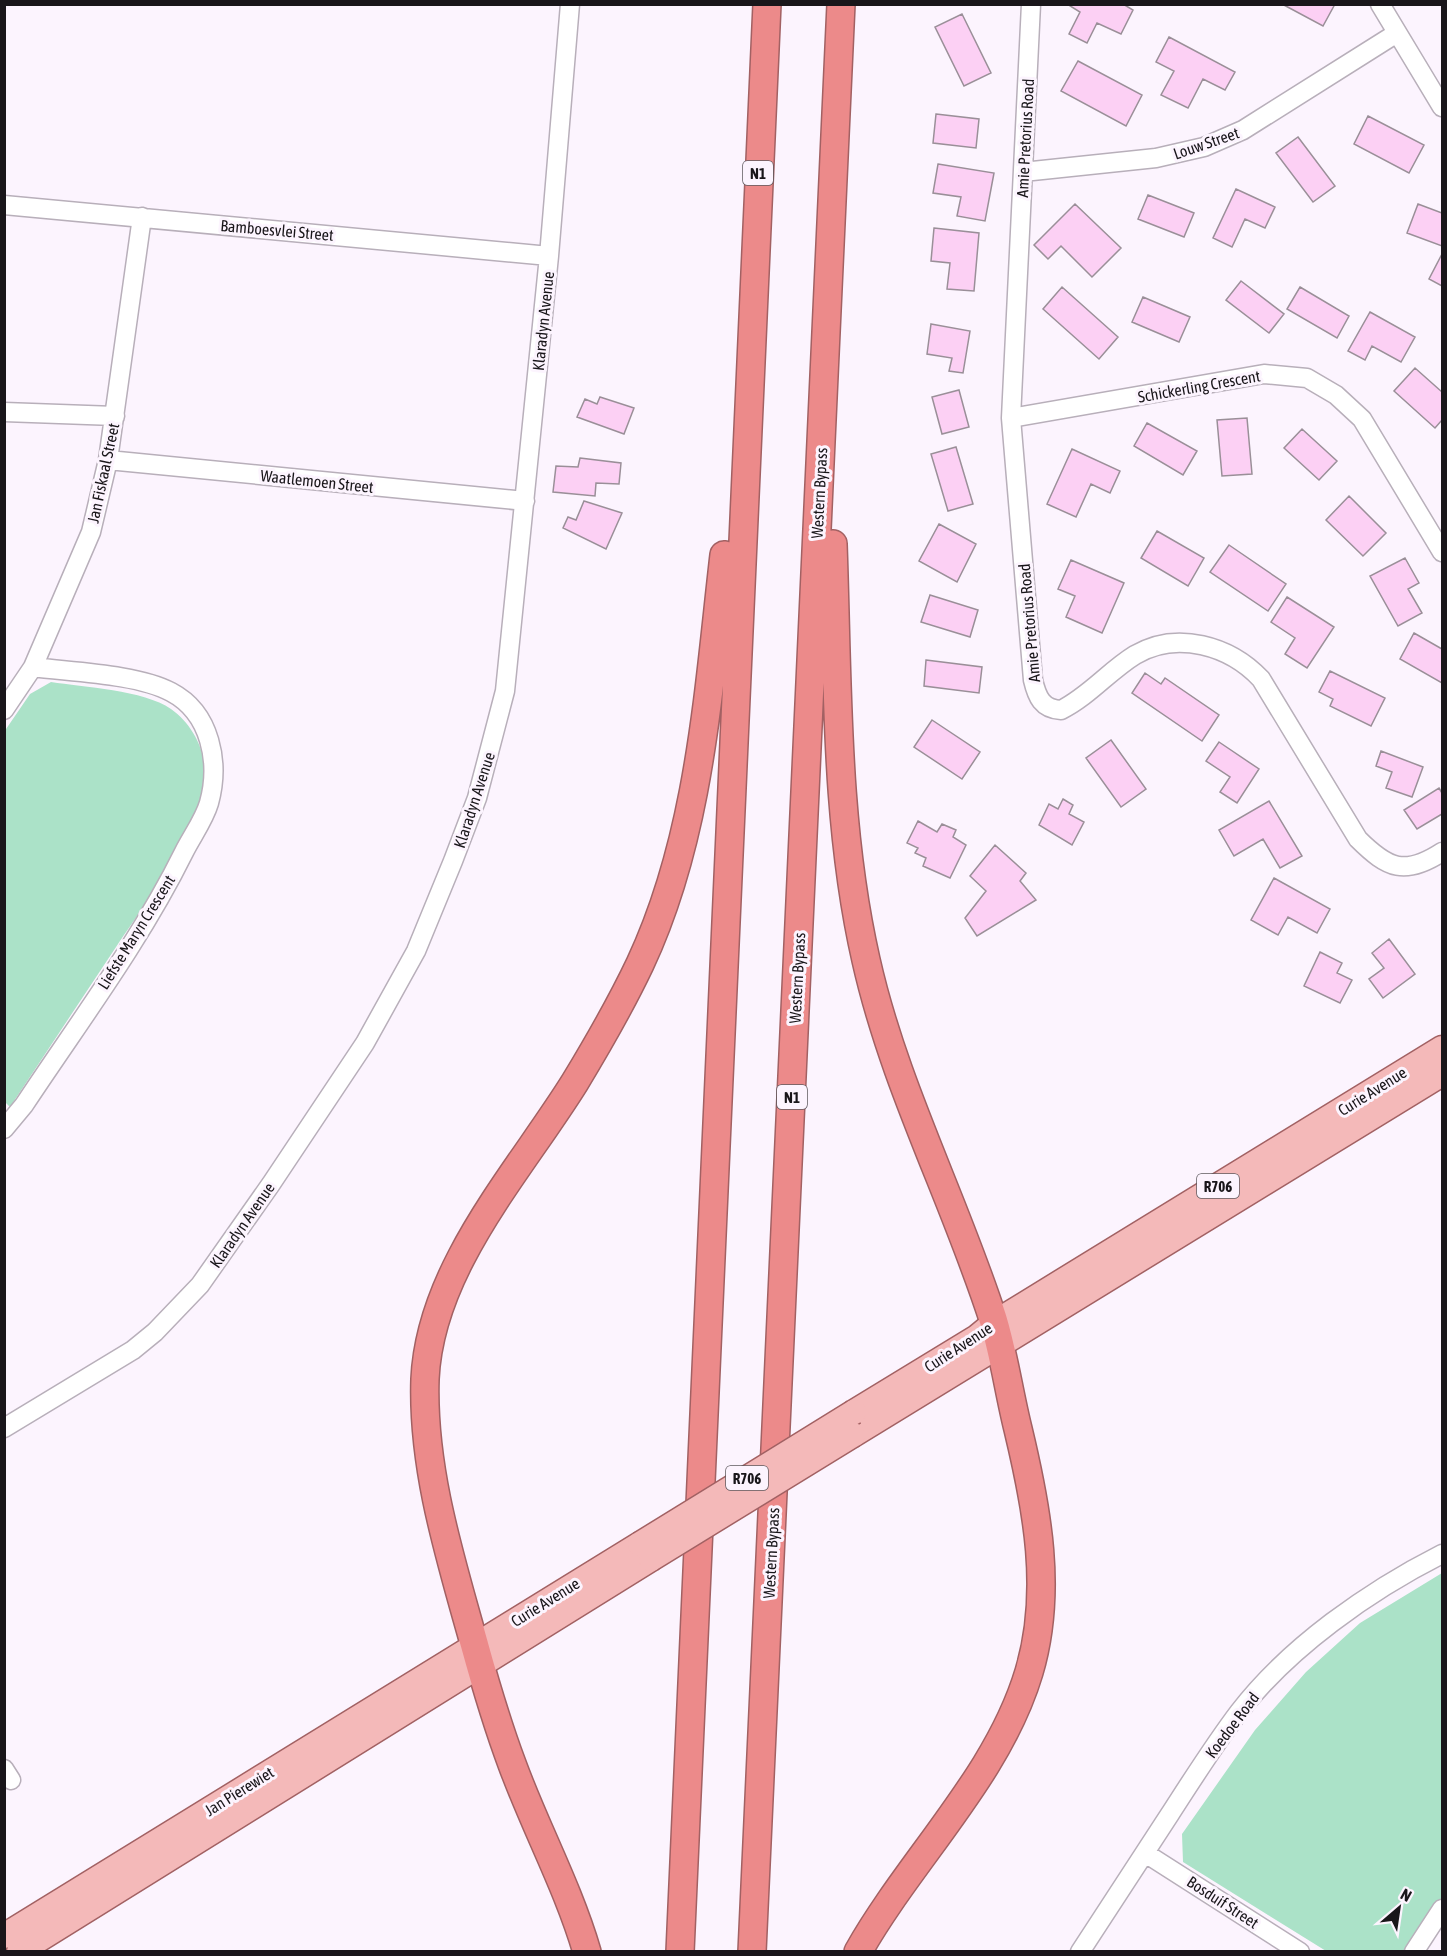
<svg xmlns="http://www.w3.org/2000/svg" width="1447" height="1956" font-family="'Asap Condensed',sans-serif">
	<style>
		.green { fill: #abe2c8 }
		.building { fill: #fcd0f4; stroke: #9a8f98; stroke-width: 1.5 }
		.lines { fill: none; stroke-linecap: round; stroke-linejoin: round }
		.minor-casing { stroke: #b8afba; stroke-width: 21 }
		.major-casing { stroke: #a26163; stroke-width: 27 }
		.highway-casing { stroke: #a26163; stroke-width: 30 }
		.minor { stroke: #fff; stroke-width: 18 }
		.major { stroke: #f4b9b9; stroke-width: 24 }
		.highway { stroke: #ec8a8a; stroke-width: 27 }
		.major-bridge-casing { stroke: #a26163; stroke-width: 27; stroke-linecap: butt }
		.major-bridge { stroke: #f4b9b9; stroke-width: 24 }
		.labels { text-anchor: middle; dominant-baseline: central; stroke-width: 6; stroke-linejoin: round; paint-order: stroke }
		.shield { fill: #fcf4fe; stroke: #5d595e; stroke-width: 1.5 }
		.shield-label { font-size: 15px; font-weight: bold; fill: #19161a }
		.street-label { font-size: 16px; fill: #19161a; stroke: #fcf4fe }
	</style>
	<rect width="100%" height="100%" fill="#fcf4fe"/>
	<path class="green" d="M51 682C83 687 144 690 171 709 194 725 209 756 204 784 192 843 151 895 118 944 82 998 46 1053 10 1107L4 1101V732L30 694Z
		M1442 1573V1901L1411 1951H1326L1183 1862 1182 1834 1255 1730 1306 1672 1360 1623Z"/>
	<path class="building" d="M1123 4 1133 10 1121 34 1097 23 1087 43 1069 34 1080 12 1067 4Z
		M1282 4H1335L1323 26Z
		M962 14 991 73 964 86 935 27Z
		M1169 37 1235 72 1225 90 1203 79 1188 108 1161 95 1174 71 1156 62Z
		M1078 61 1142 95 1126 126 1061 91Z
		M936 114 979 119 976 148 933 143Z
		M1368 116 1424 145 1409 173 1354 144Z
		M1298 137 1335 186 1313 202 1276 153Z
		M938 164 994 173 985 221 957 216 961 197 933 193Z
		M1236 189 1275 207 1265 228 1245 219 1232 247 1213 238Z
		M1148 195 1194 213 1184 237 1138 219Z
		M1075 204 1121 248 1092 277 1061 246 1048 259 1034 245Z
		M1418 204 1442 213V246L1407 233Z
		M934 228 979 233 974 291 947 289 950 263 931 261Z
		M1442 254V286L1429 279Z
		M1241 281 1284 314 1269 333 1226 300Z
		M1062 287 1118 337 1099 359 1043 309Z
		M1300 287 1349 316 1337 338 1287 309Z
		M1143 297 1190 317 1179 342 1132 322Z
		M1370 312 1415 337 1401 362 1372 346 1365 360 1348 351Z
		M931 324 970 331 963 373 949 371 952 358 927 354Z
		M1415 368 1442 392V420L1435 428 1394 391Z
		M959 390 969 427 942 434 932 397Z
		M600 397 634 408 624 434 577 417 585 399 597 404Z
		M1247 418 1252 474 1222 476 1217 420Z
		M1147 423 1197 451 1183 475 1134 446Z
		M1302 429 1337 461 1319 480 1284 448Z
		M956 447 973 504 948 511 931 454Z
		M1072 449 1120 471 1110 493 1091 484 1076 517 1047 504Z
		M580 458 621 463 619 484 596 483 595 496 553 492 556 466 578 467Z
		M1349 496 1386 533 1363 556 1326 520Z
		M584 501 622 513 606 549 563 528 568 517 576 520Z
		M939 524 976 544 957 582 919 561Z
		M1157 531 1204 558 1188 586 1141 558Z
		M1229 545 1286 584 1268 611 1210 572Z
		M1405 558 1419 583 1408 589 1422 613 1398 626 1370 576Z
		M1071 560 1124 583 1102 633 1066 617 1075 596 1058 589Z
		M930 595 978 610 970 637 921 622Z
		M1287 597 1334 627 1307 668 1285 654 1295 638 1271 622Z
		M1414 633 1442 649V683L1400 659Z
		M926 660 982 667 979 693 924 686Z
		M1330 671 1385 698 1371 726 1330 706 1333 699 1319 692Z
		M1145 673 1161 684 1165 678 1219 715 1202 741 1132 693Z
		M932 720 980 752 962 779 914 747Z
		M1111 740 1146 789 1121 807 1086 758Z
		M1219 742 1259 769 1237 803 1220 792 1230 777 1206 761Z
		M1381 751 1423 767 1412 797 1386 788 1392 772 1376 766Z
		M1439 788 1442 793V814L1417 829 1404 810Z
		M1063 799 1073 805 1069 814 1084 822 1072 845 1039 825 1049 804 1058 809Z
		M1269 801 1302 856 1280 868 1263 839 1234 856 1219 830Z
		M918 821 937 832 942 824 956 830 953 837 966 845 950 878 923 866 926 858 915 853 918 848 907 843Z
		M995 845 1026 873 1020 881 1036 900 977 936 965 918 986 891 970 876Z
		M1274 878 1330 909 1317 933 1288 917 1278 935 1251 920Z
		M1389 939 1415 974 1383 998 1369 979 1384 968 1372 953Z
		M1320 952 1342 963 1337 973 1352 980 1340 1003 1304 986Z"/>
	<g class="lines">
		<defs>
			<path id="minor" d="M1031 4 1011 418 1033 680C1037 697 1042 709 1061 710 1089 696 1109 671 1135 655 1177 630 1230 646 1261 679L1358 839C1388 869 1405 876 1442 852
				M1380 4 1442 107
				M1023 172 1156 158 1204 147 1243 130 1397 33
				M4 205 549 256
				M4 412 115 416
				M1011 418 1264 374 1307 378 1336 395 1362 419 1442 552
				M108 460 525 501
				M4 710 33 667 91 532 108 460 142 217
				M4 1129 24 1105C79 1022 140 941 184 852 192 836 204 820 209 803 220 763 211 713 171 692 138 674 71 672 33 667
				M4 1428 133 1350 155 1332 200 1285 271 1184 365 1043 416 951 453 861 477 798 505 691 549 256 570 4
				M4 1769 11 1780
				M1145 1853 1300 1952
				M1080 1952C1110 1906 1140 1860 1170 1814 1192 1780 1214 1745 1239 1712 1289 1647 1369 1591 1442 1554
				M1414 1952 1442 1909"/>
			<path id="major" d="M854 1412 977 1337 994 1323 1442 1048
				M853 1435 1442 1074
				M4 1936 640 1544
				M19 1952 651 1559"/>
			<path id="highway" d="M833 544C838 683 835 824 866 960 894 1085 954 1198 993 1319 1004 1355 1009 1393 1018 1429 1037 1508 1053 1592 1029 1672 998 1776 911 1858 858 1952
				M587 1952C568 1887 535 1827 512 1764 497 1724 485 1683 474 1643 450 1557 422 1469 425 1379 430 1268 519 1172 575 1082 598 1044 621 1004 640 964 700 836 708 693 724 555
				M680 1952 767 4
				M752 1952 841 4"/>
		</defs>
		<use href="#minor" class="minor-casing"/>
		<use href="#major" class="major-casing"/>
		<use href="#highway" class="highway-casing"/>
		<use href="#minor" class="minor"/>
		<use href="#major" class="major"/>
		<use href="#highway" class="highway"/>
		<defs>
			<path id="major-bridge" d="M640 1544 854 1412
				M651 1559 853 1435"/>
		</defs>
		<use href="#major-bridge" class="major-bridge-casing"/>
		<use href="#major-bridge" class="major-bridge"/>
	</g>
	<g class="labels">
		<g class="shield">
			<rect x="743" y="161" width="30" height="24" rx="4.5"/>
			<rect x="777" y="1085" width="30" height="24" rx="4.5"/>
			<rect x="1197" y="1174" width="42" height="24" rx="4.5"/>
			<rect x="726" y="1466" width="42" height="24" rx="4.5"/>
		</g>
		<g class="shield-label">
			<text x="758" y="173">N1</text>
			<text x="792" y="1097">N1</text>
			<text x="1218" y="1186">R706</text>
			<text x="747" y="1478">R706</text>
		</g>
		<g class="street-label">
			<text transform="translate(1025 138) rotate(-87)">Amie Pretorius Road</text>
			<text transform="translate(1206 143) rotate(-19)">Louw Street</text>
			<text transform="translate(277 230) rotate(5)">Bamboesvlei Street</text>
			<text transform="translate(543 321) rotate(-84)">Klaradyn Avenue</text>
			<text transform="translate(1199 386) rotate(-10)">Schickerling Crescent</text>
			<text transform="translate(103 473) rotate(-78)">Jan Fiskaal Street</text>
			<text transform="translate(317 481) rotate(6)">Waatlemoen Street</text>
			<text transform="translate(819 493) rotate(-87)">Western Bypass</text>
			<text transform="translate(1029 623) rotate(-95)">Amie Pretorius Road</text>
			<text transform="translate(474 800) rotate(-72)">Klaradyn Avenue</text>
			<text transform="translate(136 932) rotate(-58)">Liefste Maryn Crescent</text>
			<text transform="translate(797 978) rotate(-87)">Western Bypass</text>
			<text transform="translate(1372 1091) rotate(-32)">Curie Avenue</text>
			<text transform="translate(242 1225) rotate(-55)">Klaradyn Avenue</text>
			<text transform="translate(958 1347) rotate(-33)">Curie Avenue</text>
			<text transform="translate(771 1553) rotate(-87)">Western Bypass</text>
			<text transform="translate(545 1602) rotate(-32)">Curie Avenue</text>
			<text transform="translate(1232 1725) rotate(-53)">Koedoe Road</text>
			<text transform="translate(239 1791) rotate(-32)">Jan Pierewiet</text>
			<text transform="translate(1223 1902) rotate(33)">Bosduif Street</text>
		</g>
	</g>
	<rect width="1447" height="1956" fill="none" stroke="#19161a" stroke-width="12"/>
	<g transform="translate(1399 1908) rotate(29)" stroke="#fcf4fe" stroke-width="4.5" paint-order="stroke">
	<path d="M0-4.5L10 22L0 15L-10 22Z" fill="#19161a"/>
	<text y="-9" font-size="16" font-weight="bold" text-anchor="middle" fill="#19161a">N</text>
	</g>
</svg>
